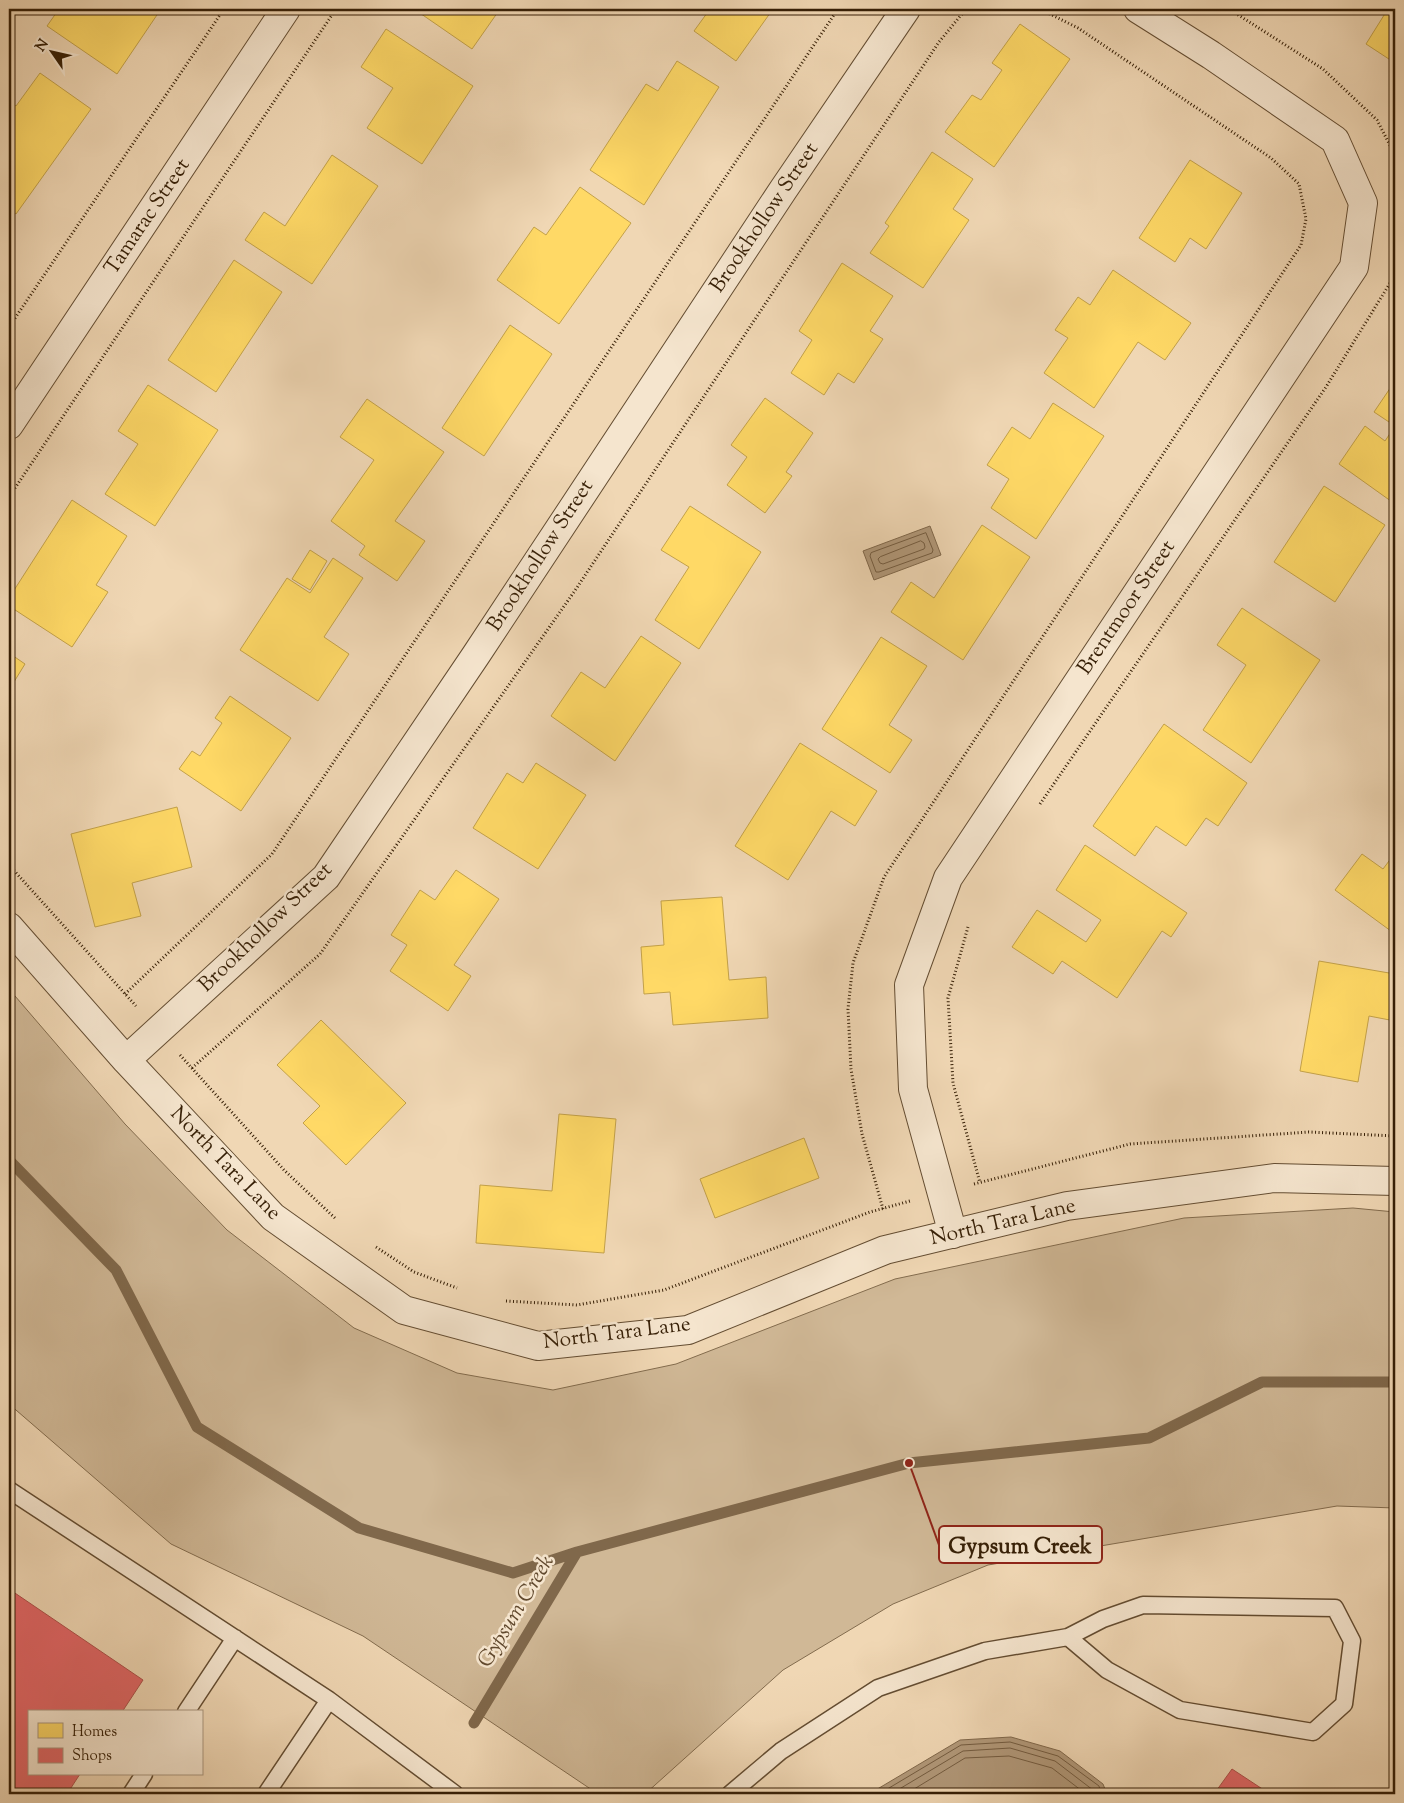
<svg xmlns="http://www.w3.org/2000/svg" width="1404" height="1803" font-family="'Sorts Mill Goudy',serif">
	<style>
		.green { fill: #d0b896; stroke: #836c4e }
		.water { fill: #b19879; stroke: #80684b }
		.homes { fill: #ffd966; stroke: #c3a149 }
		.shops { fill: #e06666; stroke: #ad5149 }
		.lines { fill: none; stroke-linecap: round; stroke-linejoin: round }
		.shore { stroke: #745c40; stroke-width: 1 }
		.stream { stroke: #80684b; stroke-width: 11 }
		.service-casing { stroke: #644d32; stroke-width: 19 }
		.minor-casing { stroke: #644d32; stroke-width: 30 }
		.path { stroke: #361f06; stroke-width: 3; stroke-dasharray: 1 2.5; stroke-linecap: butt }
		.service { stroke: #f5e5ce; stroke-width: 16 }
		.minor { stroke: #f5e5ce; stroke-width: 28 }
		.labels { text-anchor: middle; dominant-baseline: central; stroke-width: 5; stroke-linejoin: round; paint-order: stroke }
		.street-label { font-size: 21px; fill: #361f06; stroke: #f5e5ce }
		.water-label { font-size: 22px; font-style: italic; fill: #61492e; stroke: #f5e5ce }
		.leader { fill: none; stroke: #8f2418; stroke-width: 2 }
		.callout-dot { fill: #8f2418; stroke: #f5e5ce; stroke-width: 2 }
		.callout { fill: #f5e5ce; stroke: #8f2418; stroke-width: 2 }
		.callout-label { font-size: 22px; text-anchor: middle; font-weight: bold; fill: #361f06 }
	</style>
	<rect width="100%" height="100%" fill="#f0d7b4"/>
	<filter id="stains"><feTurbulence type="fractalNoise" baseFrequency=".004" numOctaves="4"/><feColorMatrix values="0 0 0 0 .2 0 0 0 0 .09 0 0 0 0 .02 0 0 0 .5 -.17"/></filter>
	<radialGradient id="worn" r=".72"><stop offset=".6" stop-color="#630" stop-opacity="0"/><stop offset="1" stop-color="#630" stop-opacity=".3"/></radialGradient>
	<path class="green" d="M9 989 125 1124 227 1230 354 1328 457 1373 553 1390 676 1364 895 1279 1184 1218 1353 1208 1395 1212V1508L1337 1506 988 1565 893 1604 783 1670 645 1794H598L363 1636 171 1544 9 1404Z"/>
	<path class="water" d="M930 526 941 555 874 580 863 551Z
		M1011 1737 1060 1751 1103 1784 1107 1794H869L960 1740Z"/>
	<path class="homes" d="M59 9H161L117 74 47 26Z
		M414 9H500L472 49Z
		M710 9H773L736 61 694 31Z
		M1381 9H1395V63L1366 44 1386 12Z
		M1020 24 1070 59 994 167 945 132 972 95 981 100 1002 70 992 63Z
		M386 29 473 86 422 164 367 128 393 88 361 67Z
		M677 61 719 87 644 205 590 170 646 84 658 91Z
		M40 73 91 109 16 214 9 209V101L16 106Z
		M932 152 973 179 953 209 969 220 923 288 870 253 889 226 885 223Z
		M332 155 378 186 312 284 245 240 264 212 285 226Z
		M1190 160 1242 193 1206 249 1190 238 1175 262 1139 238Z
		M580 187 631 223 559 324 497 280 534 227 546 235Z
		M234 260 282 292 216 392 168 360Z
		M842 263 893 296 870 331 883 339 854 383 838 373 824 395 791 373 812 340 799 331Z
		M1113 270 1191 323 1165 360 1138 342 1094 408 1044 373 1068 338 1055 330 1078 297 1090 305Z
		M510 325 552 354 484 456 442 428Z
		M1395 381V504L1339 464 1365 426 1385 441 1395 426 1374 412Z
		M148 385 218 430 155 526 105 494 138 444 118 431Z
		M765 398 813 433 786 472 792 476 765 513 727 485 747 457 731 445Z
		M367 399 444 452 395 521 425 541 397 581 359 555 365 546 331 521 374 460 340 437Z
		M1053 403 1104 436 1036 539 991 508 1009 479 987 465 1012 427 1030 439Z
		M1324 486 1385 525 1335 602 1274 562Z
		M72 500 127 536 96 585 108 592 72 647 9 606V598Z
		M690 506 761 552 699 649 655 620 689 567 661 550Z
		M982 525 1030 557 963 660 891 612 911 582 934 598Z
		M310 550 327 561 310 590 292 579Z
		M333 558 363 578 324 637 349 654 318 701 240 650 287 578 310 593Z
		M1242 608 1320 660 1251 763 1203 730 1246 665 1217 645Z
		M641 636 681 663 615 761 551 716 581 672 605 688Z
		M881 637 927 666 889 725 912 740 890 773 822 729Z
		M9 653 25 664 9 690Z
		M230 696 291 738 241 811 179 769 192 751 200 756 222 723 215 718Z
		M1164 724 1247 783 1218 826 1206 818 1186 846 1156 826 1135 856 1093 826Z
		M800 743 877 791 855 826 831 811 788 880 735 846Z
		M536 763 586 795 538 869 473 828 507 773 523 783Z
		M177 807 192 867 132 883 141 916 95 927 71 834Z
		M1085 845 1187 913 1171 937 1162 931 1117 998 1062 961 1053 974 1012 947 1037 910 1086 942 1101 920 1056 890Z
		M1395 853V934L1335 890 1362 854 1383 869Z
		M456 870 499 899 454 965 471 976 448 1011 390 971 407 945 391 935 420 890 435 900Z
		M722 897 729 980 766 977 768 1018 673 1025 670 992 644 994 641 947 664 945 661 901Z
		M1319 961 1395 974V1021L1369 1016 1358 1082 1300 1071Z
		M321 1020 406 1103 346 1165 303 1123 320 1106 277 1065Z
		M559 1114 616 1119 604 1253 476 1243 480 1185 552 1191Z
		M804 1138 819 1178 715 1218 700 1179Z"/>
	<path class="shops" d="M9 1589 143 1680 122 1712H29V1774H80L67 1794H9Z
		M1232 1769 1270 1794H1214Z"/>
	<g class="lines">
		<path class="shore" d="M926 533 933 550 932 553 879 572H876L870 556 871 553Z
			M921 541 924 543 925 547 924 549 883 564 880 563 878 559 880 557Z
			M879 1794 961 1745 1010 1742 1058 1756 1099 1786 1101 1794
			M891 1794 963 1751 1010 1748 1055 1761 1093 1790 1095 1794
			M906 1794 965 1758 1009 1756 1052 1768 1086 1794"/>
		<path class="stream" d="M9 1160 116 1270 197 1427 359 1528 513 1573 577 1552
			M474 1723 577 1552 909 1463 1149 1438 1262 1382H1395"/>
		<defs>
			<path id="service" d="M9 1490 329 1700 266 1794
				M329 1700 455 1794
				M186 1712 235 1638
				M131 1794 144 1774
				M730 1794 781 1751 878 1688 985 1651 1068 1637 1103 1619 1143 1605 1335 1608 1352 1641 1344 1704 1313 1732 1180 1710 1107 1670 1068 1637"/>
			<path id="minor" d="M9 425 286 9
				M9 927 126 1060 273 1217 404 1310 538 1346 688 1330 885 1250 1067 1206 1274 1178 1395 1181
				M126 1060 326 877 476 655 783 190 906 9
				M953 1234 913 1089 909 985 948 878 1354 267 1363 203 1335 140 1211 55 1138 9"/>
		</defs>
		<use href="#service" class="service-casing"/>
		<use href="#minor" class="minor-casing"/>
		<path class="path" d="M1229 9 1323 69 1377 120 1395 155
			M9 327 224 9
			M9 497 336 9
			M1040 804 1326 387 1395 275
			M9 865 136 1006
			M968 927 948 998 953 1083 980 1183
			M125 994 272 854 838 9
			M180 1055 284 1170 336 1219
			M192 1068 320 954 574 592 939 42 966 9
			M974 1184 1130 1144 1309 1132 1395 1136
			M883 1209 862 1134 851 1069 848 1009 853 963 884 877 1301 245 1306 219 1299 184 1271 158 1078 28 1040 9
			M376 1247 414 1272 457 1288
			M506 1301 577 1305 664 1290 870 1212 910 1201"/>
		<use href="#service" class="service"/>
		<use href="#minor" class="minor"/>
	</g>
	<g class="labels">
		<g class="street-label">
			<text transform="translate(148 217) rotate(-56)">Tamarac Street</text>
			<text transform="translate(765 218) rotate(-56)">Brookhollow Street</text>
			<text transform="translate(541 556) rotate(-57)">Brookhollow Street</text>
			<text transform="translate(1127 608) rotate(-56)">Brentmoor Street</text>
			<text transform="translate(266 928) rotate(-44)">Brookhollow Street</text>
			<text transform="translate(225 1164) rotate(46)">North Tara Lane</text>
			<text transform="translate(1003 1223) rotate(-13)">North Tara Lane</text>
			<text transform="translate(617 1334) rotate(-7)">North Tara Lane</text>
		</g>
		<g class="water-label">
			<text transform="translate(517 1612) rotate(-59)">Gypsum Creek</text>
		</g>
	</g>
	<path class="leader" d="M909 1463L939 1545"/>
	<circle class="callout-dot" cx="909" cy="1463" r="5"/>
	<rect class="callout" x="939" y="1526" width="163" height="37" rx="5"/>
	<g class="callout-label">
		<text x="1020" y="1553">Gypsum Creek</text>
	</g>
	<rect width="1404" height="1803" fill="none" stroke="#f0d7b4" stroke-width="30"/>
	<rect x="10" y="10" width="1384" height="1783" fill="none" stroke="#361f06" stroke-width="2.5"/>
	<rect x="15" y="15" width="1374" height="1773" fill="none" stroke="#361f06"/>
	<rect x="28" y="1710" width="175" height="65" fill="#f5e5ce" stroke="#a9967e"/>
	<rect x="38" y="1723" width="25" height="15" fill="#ffd966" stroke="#a9967e"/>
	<text x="72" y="1736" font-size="15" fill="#361f06">Homes</text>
	<rect x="38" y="1748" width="25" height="15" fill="#e06666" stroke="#a9967e"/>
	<text x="72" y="1760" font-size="15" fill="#361f06">Shops</text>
	<g transform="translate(52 52) rotate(304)" stroke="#f5e5ce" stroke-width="4" paint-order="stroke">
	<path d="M0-4L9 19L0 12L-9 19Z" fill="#361f06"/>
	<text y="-8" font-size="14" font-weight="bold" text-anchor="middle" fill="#361f06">N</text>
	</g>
	<rect width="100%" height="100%" filter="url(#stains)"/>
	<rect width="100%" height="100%" fill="url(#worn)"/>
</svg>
